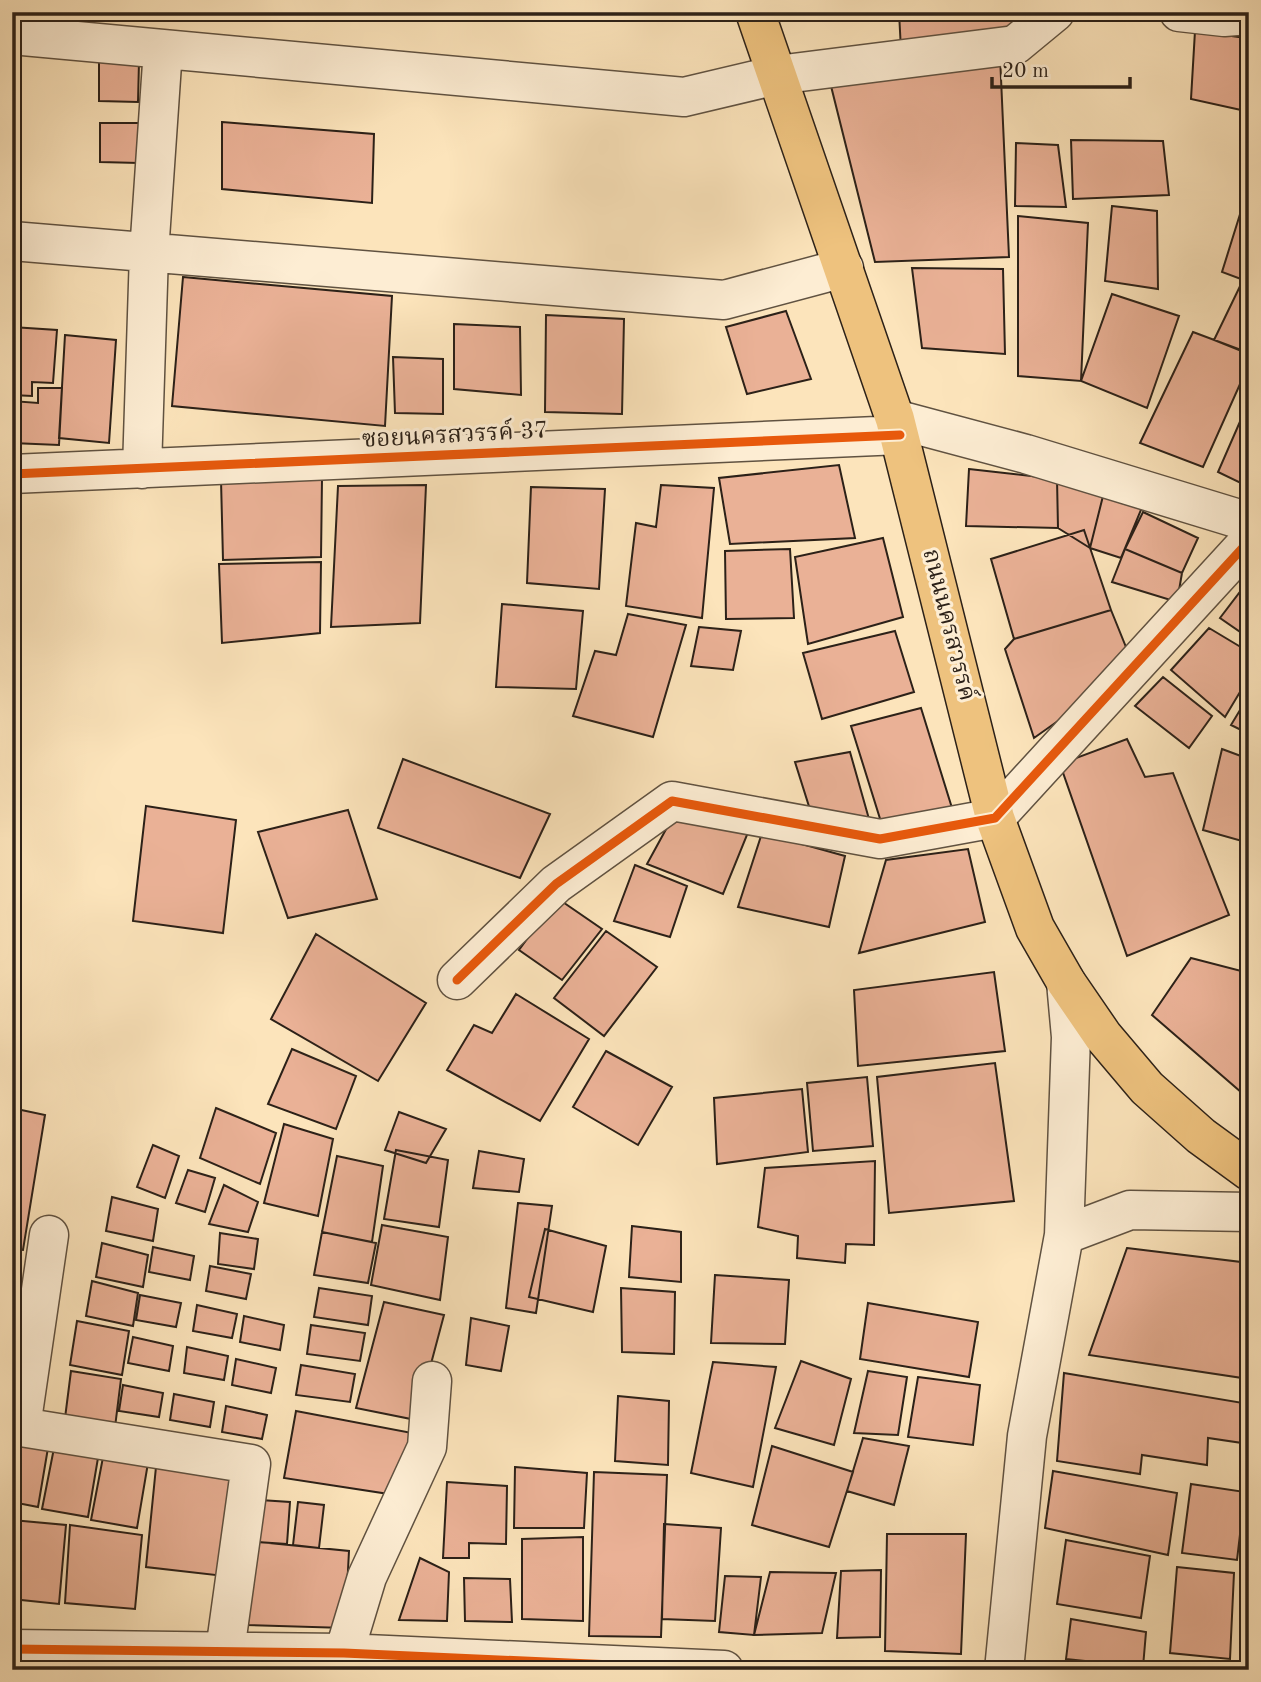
<svg xmlns="http://www.w3.org/2000/svg" width="1261" height="1682" font-family="'Old Standard TT','Noto Serif Thai',serif">
	<style>
		.building { fill: #eab196; stroke: #2c2118; stroke-width: 2 }
		.lines { fill: none; stroke-linecap: round; stroke-linejoin: round }
		.minor-casing { stroke: #605241; stroke-width: 41 }
		.major-casing { stroke: #2c2118; stroke-width: 41 }
		.minor { stroke: #fdedd3; stroke-width: 38 }
		.major { stroke: #eec27e; stroke-width: 38 }
		.cycleway-casing { stroke: #fdedd3; stroke-width: 13 }
		.cycleway { stroke: #e8590c; stroke-width: 9 }
		.labels { text-anchor: middle; dominant-baseline: central; stroke-width: 6; stroke-linejoin: round; paint-order: stroke }
		.street-label { font-size: 24px; fill: #2c2118; stroke: #fdedd3 }
	</style>
	<rect width="100%" height="100%" fill="#fce4bb"/>
	<filter id="stains"><feTurbulence type="fractalNoise" baseFrequency=".00286" numOctaves="4"/><feColorMatrix values="0 0 0 0 .2 0 0 0 0 .09 0 0 0 0 .02 0 0 0 .5 -.17"/></filter>
	<radialGradient id="worn" r=".72"><stop offset=".6" stop-color="#630" stop-opacity="0"/><stop offset="1" stop-color="#630" stop-opacity=".3"/></radialGradient>
	<path class="building" d="M899 12H1019L1024 37 901 50Z
		M1195 31 1246 38 1241 110 1191 99Z
		M1000 56 1009 257 875 262 829 78Z
		M99 61 139 62 138 102 99 101Z
		M222 122 374 134 372 203 222 189Z
		M100 123H140L139 163 100 162Z
		M1071 140 1163 141 1169 195 1073 199Z
		M1016 143 1058 145 1066 207 1015 206Z
		M1112 206 1157 211 1158 289 1105 281Z
		M1241 211 1249 214V282L1222 272Z
		M1018 216 1088 223 1081 381 1018 376Z
		M912 268 1003 269 1005 354 922 348Z
		M183 277 392 296 385 426 172 406Z
		M1243 280 1249 282V354L1214 340Z
		M1112 294 1179 316 1147 408 1081 381Z
		M786 311 811 379 747 394 726 327Z
		M546 315 624 319 622 414 545 412Z
		M454 324 520 327 521 395 454 389Z
		M12 327 57 330 53 383 32 382V396L12 395Z
		M1193 332 1249 353V364L1203 467 1140 443Z
		M65 335 116 340 109 443 59 438Z
		M393 357 443 359V414L395 413Z
		M38 388H62L59 445 12 443V401L38 403Z
		M1249 401V487L1218 472Z
		M839 465 855 538 730 544 719 478Z
		M969 469 1057 479 1058 528 966 526Z
		M322 479 321 557 223 560 221 480Z
		M1057 479 1104 492 1090 548 1058 528Z
		M426 485 420 623 331 627 338 486Z
		M661 485 714 488 702 618 626 606 636 523 656 527Z
		M531 487 605 489 599 589 527 583Z
		M1104 492 1143 505 1121 558 1090 548Z
		M1143 512 1198 538 1182 573 1125 549Z
		M1084 530 1111 610 1014 639 991 559Z
		M883 538 903 617 808 644 795 557Z
		M790 549 794 618 726 619 725 551Z
		M1125 549 1182 573 1177 602 1112 582Z
		M321 562 320 633 222 643 219 564Z
		M1249 580V638L1220 618Z
		M502 604 583 611 576 689 496 687Z
		M1111 610 1134 667 1034 738 1005 649 1014 639Z
		M628 614 686 625 653 737 573 716 595 651 616 655Z
		M699 627 741 631 733 670 691 666Z
		M1209 628 1249 652V677L1225 717 1171 670Z
		M895 631 914 692 822 719 803 653Z
		M1163 677 1212 716 1189 748 1135 706Z
		M1249 695V734L1231 725Z
		M921 708 952 808 882 825 851 726Z
		M1127 739 1145 777 1173 773 1229 915 1127 956 1060 764Z
		M1222 749 1249 759V843L1203 830Z
		M850 752 871 826 813 819 795 762Z
		M403 759 550 814 520 878 378 828Z
		M146 806 236 820 223 933 133 921Z
		M348 810 377 899 288 918 258 832Z
		M676 811 749 830 723 894 647 864Z
		M762 833 845 856 829 927 738 907Z
		M968 849 985 922 859 953 886 860Z
		M635 865 687 886 670 937 614 921Z
		M557 898 602 929 562 980 519 950Z
		M606 931 657 967 604 1036 554 998Z
		M316 934 426 1003 378 1081 271 1019Z
		M1191 958 1249 973V1099L1152 1015Z
		M994 972 1005 1051 858 1066 854 990Z
		M516 994 589 1039 540 1121 447 1070 474 1025 492 1033Z
		M292 1049 356 1076 336 1129 268 1104Z
		M606 1051 672 1087 638 1145 573 1107Z
		M995 1063 1014 1201 889 1213 877 1077Z
		M867 1077 873 1146 813 1151 807 1083Z
		M802 1089 808 1152 717 1164 714 1098Z
		M12 1108 45 1115 23 1250 12 1249Z
		M216 1108 276 1133 260 1184 200 1158Z
		M399 1112 446 1129 426 1163 385 1150Z
		M284 1124 333 1139 318 1216 264 1203Z
		M153 1145 179 1156 165 1198 137 1187Z
		M396 1150 448 1160 439 1227 384 1219Z
		M479 1151 524 1159 519 1192 473 1188Z
		M337 1156 383 1166 372 1242 322 1232Z
		M875 1161 874 1245 846 1244 845 1263 797 1258 798 1236 758 1227 765 1168Z
		M188 1170 215 1178 205 1212 176 1203Z
		M224 1185 258 1202 248 1232 209 1224Z
		M112 1197 158 1209 153 1241 106 1231Z
		M518 1203 552 1206 536 1313 506 1308Z
		M382 1225 448 1237 440 1300 371 1285Z
		M632 1226 681 1232V1282L629 1277Z
		M545 1229 606 1246 593 1312 529 1297Z
		M322 1232 376 1243 368 1283 314 1275Z
		M220 1233 258 1239 254 1269 218 1264Z
		M102 1243 148 1255 143 1287 96 1277Z
		M153 1247 194 1256 190 1280 149 1272Z
		M1127 1248 1249 1263V1379L1089 1355Z
		M210 1266 251 1274 246 1299 206 1291Z
		M12 1271 18 1272 12 1308Z
		M715 1275 789 1280 785 1344 711 1343Z
		M92 1281 138 1293 133 1326 86 1316Z
		M319 1288 372 1296 368 1325 314 1317Z
		M621 1288 675 1292 674 1354 622 1352Z
		M140 1295 181 1303 176 1327 136 1320Z
		M384 1302 444 1315 416 1420 356 1408Z
		M868 1303 978 1322 969 1377 860 1359Z
		M197 1305 237 1314 232 1338 193 1331Z
		M244 1316 284 1325 280 1350 240 1342Z
		M471 1318 509 1326 501 1371 466 1365Z
		M77 1321 129 1331 122 1375 70 1365Z
		M311 1325 365 1333 360 1361 307 1354Z
		M133 1337 173 1346 169 1371 128 1363Z
		M187 1347 228 1356 224 1380 184 1373Z
		M236 1359 276 1368 271 1393 232 1385Z
		M801 1361 851 1379 834 1445 775 1428Z
		M713 1362 776 1367 753 1487 691 1473Z
		M301 1365 355 1374 350 1402 296 1395Z
		M71 1371 121 1379 115 1427 65 1418Z
		M868 1371 907 1377 898 1435 854 1433Z
		M1064 1373 1249 1404V1444L1208 1438 1207 1465 1142 1455 1140 1474 1057 1461Z
		M918 1377 980 1385 973 1445 908 1437Z
		M123 1385 163 1393 159 1417 119 1411Z
		M174 1394 214 1402 210 1427 170 1420Z
		M618 1396 669 1401 668 1465 615 1461Z
		M226 1406 267 1415 262 1439 222 1432Z
		M296 1411 412 1433 402 1496 284 1478Z
		M12 1433 49 1442 38 1507 12 1502Z
		M863 1438 909 1446 894 1505 847 1491Z
		M55 1443 99 1452 88 1517 42 1509Z
		M772 1446 853 1472 829 1547 752 1525Z
		M104 1452 148 1463 137 1528 91 1520Z
		M156 1467 237 1479 224 1576 146 1567Z
		M515 1467 587 1473 584 1528H514Z
		M1053 1471 1177 1493 1168 1555 1045 1528Z
		M594 1472 667 1475 661 1637 589 1636Z
		M447 1482 507 1486 506 1544 469 1543V1558H443Z
		M1191 1484 1245 1492 1237 1560 1182 1553Z
		M260 1500 290 1502 287 1544 257 1542Z
		M298 1502 324 1505 319 1548 293 1545Z
		M12 1520 66 1525 59 1604 12 1599Z
		M664 1524 721 1528 715 1621 662 1619Z
		M70 1525 142 1535 135 1609 65 1603Z
		M887 1534H966L961 1654 885 1651Z
		M583 1537V1621L522 1619V1539Z
		M1066 1540 1150 1556 1141 1618 1057 1604Z
		M250 1541 349 1551 345 1628 247 1625Z
		M420 1558 449 1572 447 1621 399 1620Z
		M1177 1567 1234 1573 1230 1659 1170 1653Z
		M881 1570 880 1637 837 1638 841 1571Z
		M770 1572 836 1573 822 1633 754 1635Z
		M725 1576 761 1577 754 1635 719 1632Z
		M464 1578 510 1579 512 1622 465 1621Z
		M1071 1619 1146 1632 1143 1667 1066 1659Z"/>
	<g class="lines">
		<defs>
			<path id="minor" d="M1179 12 1224 17 1249 15
				M12 35 684 97 777 75 1015 45 1055 12
				M12 241 724 300 844 268
				M895 419 1026 454 1249 522
				M142 469 149 253 163 49
				M12 474 900 435
				M457 980 556 884 672 801 880 839 995 818 1249 541
				M49 1235 21 1427 251 1464 225 1651
				M1064 1235 1130 1210 1249 1212
				M12 1649 344 1653 724 1670
				M344 1653 367 1577 427 1447 432 1381
				M1004 1670 1027 1436 1064 1235 1071 1037 1066 982"/>
			<path id="major" d="M755 12 895 419 995 818 1035 928 1066 982 1103 1036 1147 1088 1201 1136 1249 1171"/>
		</defs>
		<use href="#minor" class="minor-casing"/>
		<use href="#major" class="major-casing"/>
		<use href="#minor" class="minor"/>
		<use href="#major" class="major"/>
		<defs>
			<path id="cycleway" d="M12 474 900 435
				M457 980 556 884 672 801 880 839 995 818 1249 541
				M12 1649 344 1653 724 1670"/>
		</defs>
		<use href="#cycleway" class="cycleway-casing"/>
		<use href="#cycleway" class="cycleway"/>
	</g>
	<g class="labels">
		<g class="street-label">
			<text transform="translate(455 436) rotate(-3)">ซอยนครสวรรค์ 37</text>
			<text transform="translate(948 625) rotate(76)">ถนนนครสวรรค์</text>
		</g>
	</g>
	<rect width="1261" height="1682" fill="none" stroke="#fce4bb" stroke-width="42"/>
	<rect x="14" y="14" width="1233" height="1654" fill="none" stroke="#2c2118" stroke-width="3.5"/>
	<rect x="21" y="21" width="1219" height="1640" fill="none" stroke="#2c2118" stroke-width="2"/>
	<path d="M992 77v10h138v-10" fill="none" stroke="#2c2118" stroke-width="3.5"/>
	<text x="1002" y="77" font-size="21" fill="#2c2118" stroke="#fdedd3" stroke-width="5" paint-order="stroke">20 m</text>
	<rect width="100%" height="100%" filter="url(#stains)"/>
	<rect width="100%" height="100%" fill="url(#worn)"/>
</svg>
